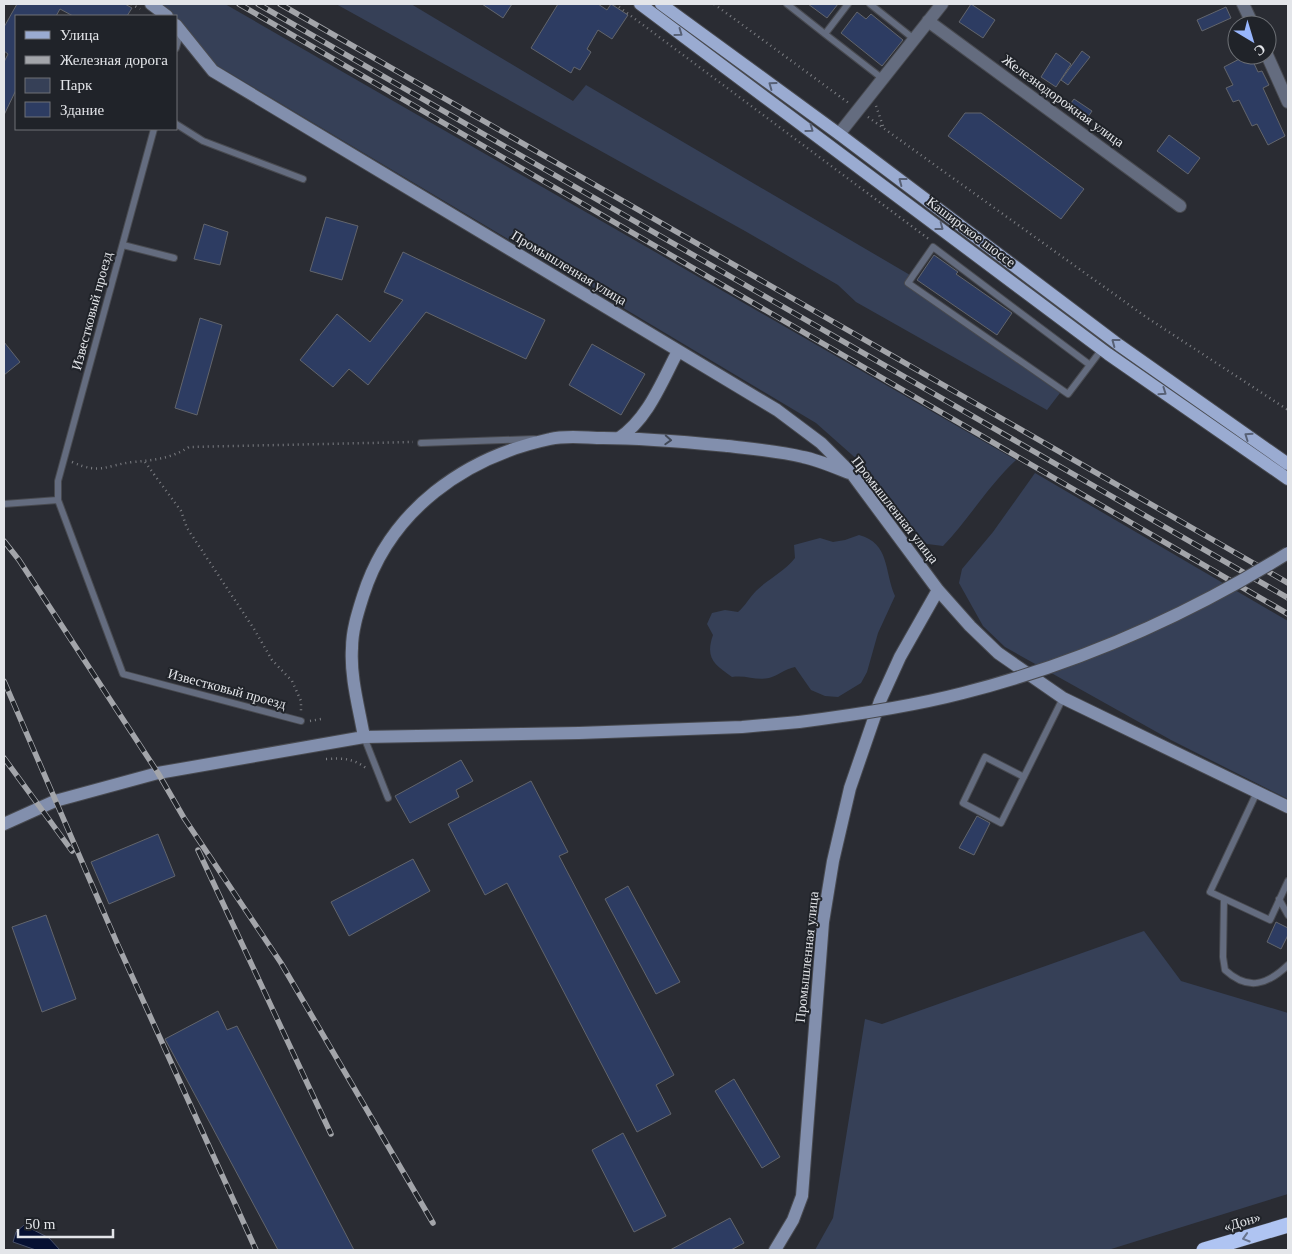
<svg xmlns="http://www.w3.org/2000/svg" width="1292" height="1254" font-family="Georgia,serif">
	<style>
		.green { fill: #364057 }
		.water { fill: #061032; stroke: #485069 }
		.building { fill: #2d3c62; stroke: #62656c }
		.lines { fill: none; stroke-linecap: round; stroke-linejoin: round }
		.lane-casing { stroke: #484a50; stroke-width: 8 }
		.street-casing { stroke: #484a50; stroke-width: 14 }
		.secondary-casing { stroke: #484a50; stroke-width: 14 }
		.primary-casing { stroke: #484a50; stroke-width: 14 }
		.highway-casing { stroke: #484a50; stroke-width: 16 }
		.path { stroke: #7c7e83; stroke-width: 2.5; stroke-dasharray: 1 4; stroke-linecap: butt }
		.lane { stroke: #646c7f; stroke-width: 6 }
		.street { stroke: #646c7f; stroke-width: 12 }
		.secondary { stroke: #828fad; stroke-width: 12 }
		.primary { stroke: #9aabd1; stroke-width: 12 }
		.highway { stroke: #afc4f2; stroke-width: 15 }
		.rail-casing { stroke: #a3a5aa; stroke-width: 5.5 }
		.rail { stroke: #202329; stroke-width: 4; stroke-dasharray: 11; stroke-linecap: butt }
		.secondary-bridge-casing { stroke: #484a50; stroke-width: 14; stroke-linecap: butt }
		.secondary-bridge { stroke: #828fad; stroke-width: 12 }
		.oneway { stroke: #576075 }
		.oneway2 { stroke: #424957 }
		.oneway3 { stroke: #68748e }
		.labels { text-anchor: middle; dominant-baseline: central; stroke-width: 4; stroke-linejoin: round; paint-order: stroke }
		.street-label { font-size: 14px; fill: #e3e5e9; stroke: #202329 }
	</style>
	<rect width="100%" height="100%" fill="#2a2c33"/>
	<path class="green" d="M151 4H225L1016 460C988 486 969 519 943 546L920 543 909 525 860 462 816 423 218 66 176 25V16H167Z
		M336 4H411L573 101 586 85 910 275 905 284 1060 393 1047 410 856 302 838 285 745 231Z
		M1035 473 1288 621V799L1171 740 1005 647 983 626 959 583 962 569 993 532Z
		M859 535C890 543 884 571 895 596L878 633 867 672 861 683 838 697 825 696 811 690 795 667C785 669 777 676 769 678 756 681 747 675 732 677 714 664 705 658 713 635L707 624 712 613 725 610 738 612C746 605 749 598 756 591 768 579 784 572 795 558L794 545 820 538 833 542 845 540Z
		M1144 931 1181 981 1288 1013V1194L1108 1250H815L833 1218 865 1019 882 1024Z"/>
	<path class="water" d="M24 1225 49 1238 60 1250H36L13 1242 16 1232Z"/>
	<path class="building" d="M17 4H125L132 8 127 16H73L60 9 56 16H16V90L4 115V62L8 54 4 51V27Z
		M482 4H512L503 18Z
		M558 4H598L607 10 611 4 628 15 612 39 598 30 587 49 591 52 580 70 574 67 571 73 531 48Z
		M808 4H838L827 18Z
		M971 4 995 20 983 38 959 22Z
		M1226 7 1231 18 1202 31 1197 20Z
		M857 12 866 19 871 14 903 40 882 66 841 33Z
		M1082 51 1090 57 1068 85 1061 80Z
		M1056 53 1071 64 1056 87 1041 77Z
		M1247 55H1250L1258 72 1262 71 1269 85 1263 88 1285 136 1268 145 1257 124 1252 126 1239 100 1233 102 1226 88 1233 85 1224 67Z
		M1074 99 1092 111 1086 120 1068 107Z
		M965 113H981L1084 189 1061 219 948 136Z
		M1169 135 1200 158 1188 174 1157 151Z
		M326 217 358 226 342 280 310 271Z
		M204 224 228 232 220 265 194 259Z
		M403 252 545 320 526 359 426 312 368 385 349 369 333 387 300 360 337 314 370 342 403 300 384 292Z
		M934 255 958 272 956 274 1012 313 997 335 917 280Z
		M200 318 222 325 197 415 175 408Z
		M4 342 20 362 4 375Z
		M592 344 645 374 621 415 569 385Z
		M461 760 473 781 456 790 459 797 410 823 395 796Z
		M531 781 568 852 559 856 674 1075 656 1085 671 1114 637 1132 507 883 485 895 448 824Z
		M977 816 990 823 974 855 959 848Z
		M158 834 175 876 109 904 91 862Z
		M413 859 430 891 349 936 331 902Z
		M628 886 680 982 656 994 605 899Z
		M46 915 76 999 42 1012 12 927Z
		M1276 922 1288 928V935L1281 949 1267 942Z
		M218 1011 227 1030 237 1026 354 1250H278L165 1039Z
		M734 1079 780 1157 762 1168 715 1091Z
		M623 1133 666 1216 634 1232 592 1150Z
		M730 1218 744 1243 731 1250H670Z"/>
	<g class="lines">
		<defs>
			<path id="lane" d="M787 4 825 34
				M848 4 825 34 883 79
				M870 4 914 39
				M176 48 181 31
				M176 124 203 141 303 179
				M154 129 58 481V500L123 674 301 721
				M123 245 174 258
				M1090 365 933 247 908 283 1068 394 1102 349
				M421 443 534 439
				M4 504 58 500
				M364 737 388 798
				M1024 777 985 757 963 803 1001 823 1063 698
				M1257 792 1210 892 1270 920 1288 881
				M1224 899 1223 957 1225 970C1248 991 1267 985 1288 965
				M1279 899 1288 915"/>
			<path id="street" d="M1243 4 1253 25
				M928 21 1180 206
				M1267 55 1288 102
				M839 134 942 4"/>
			<path id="secondary" d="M151 4 167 16
				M176 25 213 71 777 410 821 443 852 474 938 590 970 626 998 653 1063 698 1288 807
				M619 438C648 419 662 381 678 351
				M364 737C359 708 350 677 352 648 352 630 358 612 363 596 390 510 465 457 550 439 567 435 587 438 603 438 645 438 686 442 728 446 753 449 778 451 803 457 818 460 834 467 849 473
				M4 824 55 801 158 773 364 737 579 733 742 727 799 722
				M775 1250 793 1220 802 1196 823 922 833 861 850 788 880 701 900 657 938 590"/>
			<path id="primary" d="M640 4 1108 354 1288 479
				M661 4 839 134 1119 345 1288 464"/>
			<path id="highway" d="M1204 1250 1288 1225"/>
		</defs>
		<use href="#lane" class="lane-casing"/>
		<use href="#street" class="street-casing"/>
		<use href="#secondary" class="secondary-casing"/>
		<use href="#primary" class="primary-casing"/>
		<use href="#highway" class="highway-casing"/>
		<path class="path" d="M131 4 140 9
			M615 4 930 240
			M714 4 850 104
			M876 106 884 129
			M868 117 1146 317 1288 410
			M72 462C101 475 106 465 133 462 154 460 170 459 189 447L413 442
			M145 462 181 511 187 528 254 629 272 660 292 681 301 701V712
			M310 721 321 719
			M326 759C342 758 354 758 367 769"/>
		<use href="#lane" class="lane"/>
		<use href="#street" class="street"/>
		<use href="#secondary" class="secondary"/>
		<use href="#primary" class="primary"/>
		<use href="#highway" class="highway"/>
		<defs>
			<path id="rail" d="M239 4 1288 614
				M258 4 1288 598
				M280 4 1288 583
				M4 541 19 560 158 773 184 818 281 963 433 1223
				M4 681 117 943 256 1250
				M4 758 72 851
				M198 850 331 1134"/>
		</defs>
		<use href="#rail" class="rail-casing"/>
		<use href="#rail" class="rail"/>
		<defs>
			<path id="secondary-bridge" d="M799 722C854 715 909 707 963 693 1077 664 1188 615 1288 553"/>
		</defs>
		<use href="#secondary-bridge" class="secondary-bridge-casing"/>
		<use href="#secondary-bridge" class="secondary-bridge"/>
	</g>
	<defs><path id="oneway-chevron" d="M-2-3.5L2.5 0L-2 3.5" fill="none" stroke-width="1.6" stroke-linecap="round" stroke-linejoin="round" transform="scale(1.25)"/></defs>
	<g class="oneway">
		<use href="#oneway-chevron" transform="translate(679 33) rotate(36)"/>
		<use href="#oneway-chevron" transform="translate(772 85) rotate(-144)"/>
		<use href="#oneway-chevron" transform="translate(810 129) rotate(36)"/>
		<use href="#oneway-chevron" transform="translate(902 181) rotate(-143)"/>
		<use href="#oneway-chevron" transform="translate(940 227) rotate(37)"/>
		<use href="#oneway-chevron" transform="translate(1115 342) rotate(-143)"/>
		<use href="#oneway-chevron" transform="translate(1163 392) rotate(35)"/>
		<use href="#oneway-chevron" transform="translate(1248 436) rotate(-145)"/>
	</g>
	<use class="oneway2" href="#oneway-chevron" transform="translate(668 440) rotate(3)"/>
	<use class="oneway3" href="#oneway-chevron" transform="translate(1246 1238) rotate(163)"/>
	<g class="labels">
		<g class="street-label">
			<text transform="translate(1063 101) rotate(36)">Железнодорожная улица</text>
			<text transform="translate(971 232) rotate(37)">Каширское шоссе</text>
			<text transform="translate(569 268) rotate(31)">Промышленная улица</text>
			<text transform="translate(92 311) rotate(-75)">Известковый проезд</text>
			<text transform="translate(895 510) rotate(52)">Промышленная улица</text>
			<text transform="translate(227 689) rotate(15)">Известковый проезд</text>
			<text transform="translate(807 957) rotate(-84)">Промышленная улица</text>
			<text transform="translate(1242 1222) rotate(-17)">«Дон»</text>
		</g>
	</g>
	<rect width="1292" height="1254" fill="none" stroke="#e3e5e9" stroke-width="10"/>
	<rect x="15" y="15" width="162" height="115" fill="#202329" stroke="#6e7176"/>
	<rect x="25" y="31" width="25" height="8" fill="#9aabd1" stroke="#6e7176"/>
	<text x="60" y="40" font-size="15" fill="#e3e5e9">Улица</text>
	<rect x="25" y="56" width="25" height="8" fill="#a3a5aa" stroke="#6e7176"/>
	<text x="60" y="65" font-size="15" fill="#e3e5e9">Железная дорога</text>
	<rect x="25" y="78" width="25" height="15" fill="#364057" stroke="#6e7176"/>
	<text x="60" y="90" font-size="15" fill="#e3e5e9">Парк</text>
	<rect x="25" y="102" width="25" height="15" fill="#2d3c62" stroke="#6e7176"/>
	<text x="60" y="115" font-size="15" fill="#e3e5e9">Здание</text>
	<g transform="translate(1252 40) rotate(142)"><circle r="24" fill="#202329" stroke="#6e7176"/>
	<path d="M0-4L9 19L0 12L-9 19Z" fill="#98b6fd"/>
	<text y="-8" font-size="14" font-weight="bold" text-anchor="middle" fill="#e3e5e9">С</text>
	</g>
	<path d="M18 1229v8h95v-8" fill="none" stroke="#e3e5e9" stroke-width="2.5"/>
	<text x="25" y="1229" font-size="15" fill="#e3e5e9" stroke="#202329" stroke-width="4" paint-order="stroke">50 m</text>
</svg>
